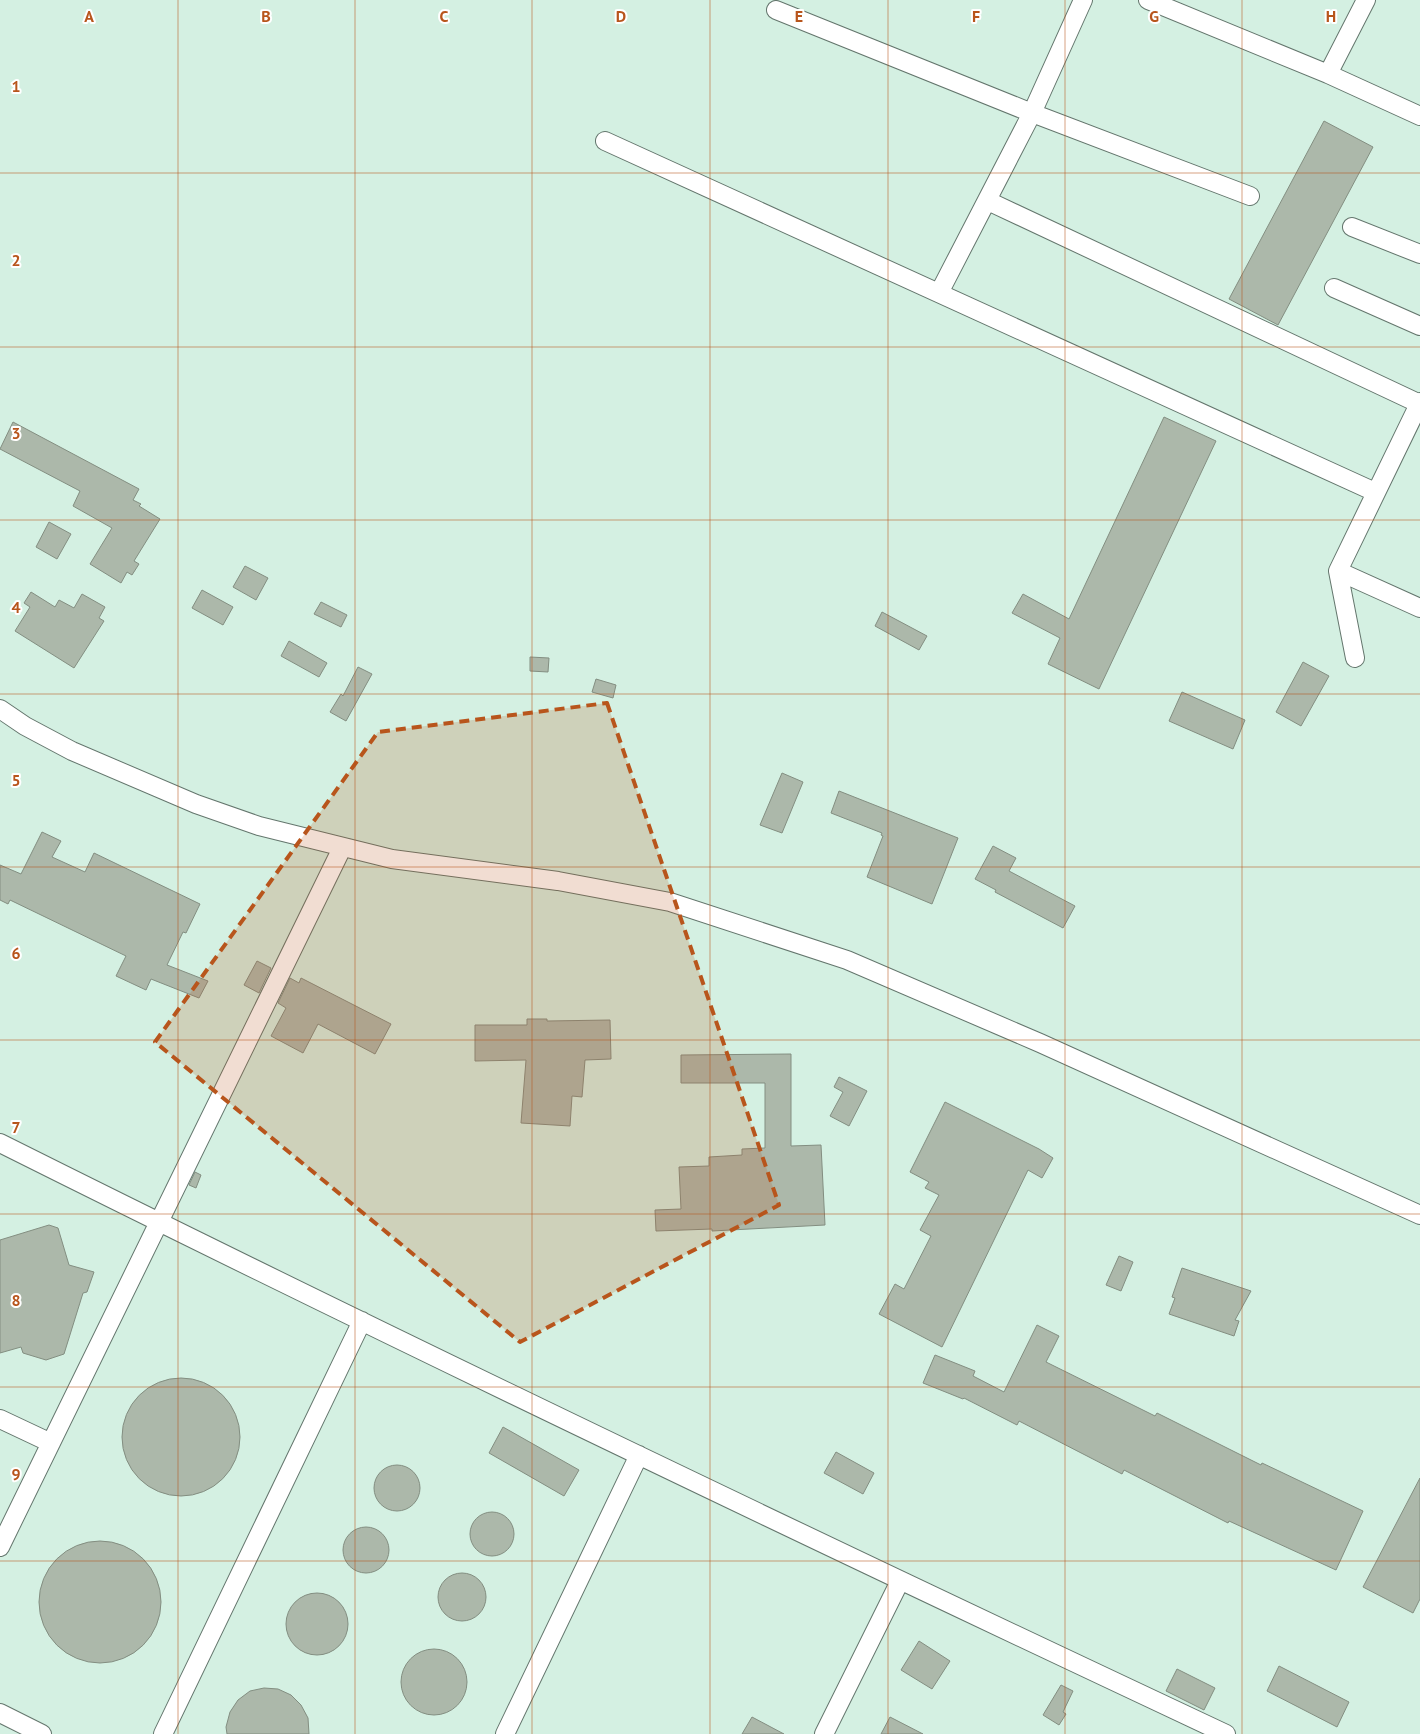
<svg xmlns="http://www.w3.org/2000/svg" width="1420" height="1734" font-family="'PT Sans',sans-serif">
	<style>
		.built { fill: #d4f0e2 }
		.building { fill: #acb8aa; stroke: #838e81 }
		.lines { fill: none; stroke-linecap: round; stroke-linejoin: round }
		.minor-casing { stroke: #64766d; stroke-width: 20 }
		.minor { stroke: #fff; stroke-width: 18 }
		.marked { fill: #b8551c; fill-opacity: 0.2; stroke: #b8551c; stroke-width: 4; stroke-dasharray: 10 6; stroke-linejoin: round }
		.grid { fill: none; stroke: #b8551c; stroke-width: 1; stroke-opacity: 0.55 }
		.grid-label { font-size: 16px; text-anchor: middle; font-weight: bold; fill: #b8551c; stroke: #fff; stroke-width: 4; stroke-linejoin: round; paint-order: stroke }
	</style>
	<rect width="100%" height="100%" fill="#e6faf0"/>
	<path class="built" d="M0 0H1420V1734H0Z"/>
	<path class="building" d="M1324 121 1373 147 1278 325 1229 299Z
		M1164 417 1216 441 1099 689 1048 664 1060 638 1012 613 1023 594 1069 619Z
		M13 422 139 489 133 500 141 504 139 506 160 519 134 561 139 564 132 575 127 572 121 583 90 564 112 528 73 506 80 491 0 449Z
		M49 522 71 534 57 559 36 547Z
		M245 566 268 578 256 600 233 587Z
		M202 590 233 607 223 625 192 608Z
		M31 592 55 607 59 600 74 608 82 594 105 607 99 618 104 621 74 668 15 631 30 607 24 603Z
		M321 602 347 615 341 627 314 614Z
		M882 612 927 636 919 650 875 626Z
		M289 641 327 663 319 677 281 656Z
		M530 657 549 658 548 672 530 671Z
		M1303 662 1329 676 1301 726 1276 712Z
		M358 667 372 674 346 721 330 712 341 694 343 696Z
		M596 679 616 685 613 698 592 692Z
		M1182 692 1245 720 1233 749 1169 721Z
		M782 773 803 782 782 833 760 825Z
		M839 791 958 838 932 904 867 877 883 836 881 835 882 833 831 813Z
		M42 832 61 841 52 857 85 872 94 853 200 904 186 933 183 932 167 965 208 981 199 998 151 979 146 990 116 976 126 956 10 900 8 904 0 900V865L21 874Z
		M993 846 1016 858 1009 871 1075 906 1063 928 995 892 996 890 975 879Z
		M257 961 271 968 259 993 244 985Z
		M290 978 299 983 301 978 391 1024 375 1054 318 1024 303 1053 271 1036 286 1008 278 1003Z
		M527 1019H547V1021L610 1020 611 1059 585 1060 582 1097 572 1096 570 1126 521 1123 526 1060 475 1061V1025H527Z
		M791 1054V1146L821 1145 825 1225 712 1231V1229L656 1231 655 1210 681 1209 679 1167 709 1166V1157L742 1155V1149L765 1148V1083H681V1055Z
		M839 1077 867 1091 849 1126 830 1116 843 1092 834 1087Z
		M945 1102 1039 1149 1053 1158 1042 1178 1028 1170 942 1347 879 1314 895 1284 904 1289 931 1236 920 1230 939 1195 925 1188 929 1182 910 1172Z
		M195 1172 201 1175 196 1188 189 1185Z
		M49 1225 58 1228 69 1265 94 1272 87 1292 83 1293 64 1354 46 1360 23 1353 21 1347 0 1353V1240Z
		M1119 1256 1133 1262 1121 1291 1106 1285Z
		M1182 1268 1251 1291 1235 1320 1239 1321 1234 1336 1169 1314 1175 1298 1172 1297Z
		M1037 1325 1059 1336 1046 1362 1155 1416 1157 1413 1261 1465 1262 1463 1363 1511 1336 1570 1229 1521 1228 1523 1124 1470 1122 1474 1019 1421 1017 1425 964 1398 963 1399 923 1383 935 1355 975 1371 973 1376 1004 1392Z
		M122 1437a59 59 0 1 1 118 0a59 59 0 1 1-118 0Z
		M503 1427 579 1470 564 1496 489 1453Z
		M836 1452 874 1473 863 1494 824 1473Z
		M374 1488a23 23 0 1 1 46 0a23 23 0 1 1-46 0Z
		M1420 1478V1599L1413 1613 1363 1587Z
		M470 1534a22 22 0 1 1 44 0a22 22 0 1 1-44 0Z
		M343 1550a23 23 0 1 1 46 0a23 23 0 1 1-46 0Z
		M39 1602a61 61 0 1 1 122 0a61 61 0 1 1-122 0Z
		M438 1597a24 24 0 1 1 48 0a24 24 0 1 1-48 0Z
		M286 1624a31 31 0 1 1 62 0a31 31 0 1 1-62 0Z
		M919 1641 950 1661 932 1689 901 1670Z
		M401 1682a33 33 0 1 1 66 0a33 33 0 1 1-66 0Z
		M1279 1666 1349 1702 1337 1727 1267 1691Z
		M1177 1669 1215 1688 1204 1710 1166 1691Z
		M1061 1685 1073 1691 1063 1712 1066 1714 1059 1725 1043 1715Z
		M264 1688 278 1689 291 1695 301 1705 308 1718 309 1734H227L226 1727 230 1712 238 1700 250 1691Z
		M752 1717 784 1734H742Z
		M890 1717 923 1734H881Z"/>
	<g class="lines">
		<defs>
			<path id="minor" d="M1148 0 1328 74 1420 116
				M776 10 1032 113 1250 196
				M1328 74 1366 0
				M605 141 1375 492
				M988 201 1420 404
				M1352 227 1420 254
				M1334 288 1420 326
				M939 293 1032 113 1083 0
				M1338 571 1420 608
				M1355 658 1338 571 1420 402
				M0 709 25 726 72 751 196 804 259 826 392 859 558 881 670 902 847 960 1040 1043 1420 1215
				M0 1143C406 1346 815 1541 1226 1734
				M0 1419 51 1443
				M0 1547 342 848
				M0 1713 42 1734
				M163 1734 362 1321
				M505 1734 639 1455
				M824 1734 900 1581"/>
		</defs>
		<use href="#minor" class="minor-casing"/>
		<use href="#minor" class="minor"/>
	</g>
	<path class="marked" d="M607 703 779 1205 520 1342 155 1042 378 732Z"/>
	<path class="grid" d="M178 0V1734M355 0V1734M532 0V1734M710 0V1734M888 0V1734M1065 0V1734M1242 0V1734M0 173H1420M0 347H1420M0 520H1420M0 694H1420M0 867H1420M0 1040H1420M0 1214H1420M0 1387H1420M0 1561H1420"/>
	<g class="grid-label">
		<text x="89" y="22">A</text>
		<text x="266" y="22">B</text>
		<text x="444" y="22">C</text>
		<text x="621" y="22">D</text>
		<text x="799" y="22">E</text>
		<text x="976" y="22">F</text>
		<text x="1154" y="22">G</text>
		<text x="1331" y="22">H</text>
		<text x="16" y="92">1</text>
		<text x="16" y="266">2</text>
		<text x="16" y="439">3</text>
		<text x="16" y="613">4</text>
		<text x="16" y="786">5</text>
		<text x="16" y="959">6</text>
		<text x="16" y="1133">7</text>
		<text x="16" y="1306">8</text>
		<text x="16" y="1480">9</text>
	</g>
</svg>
